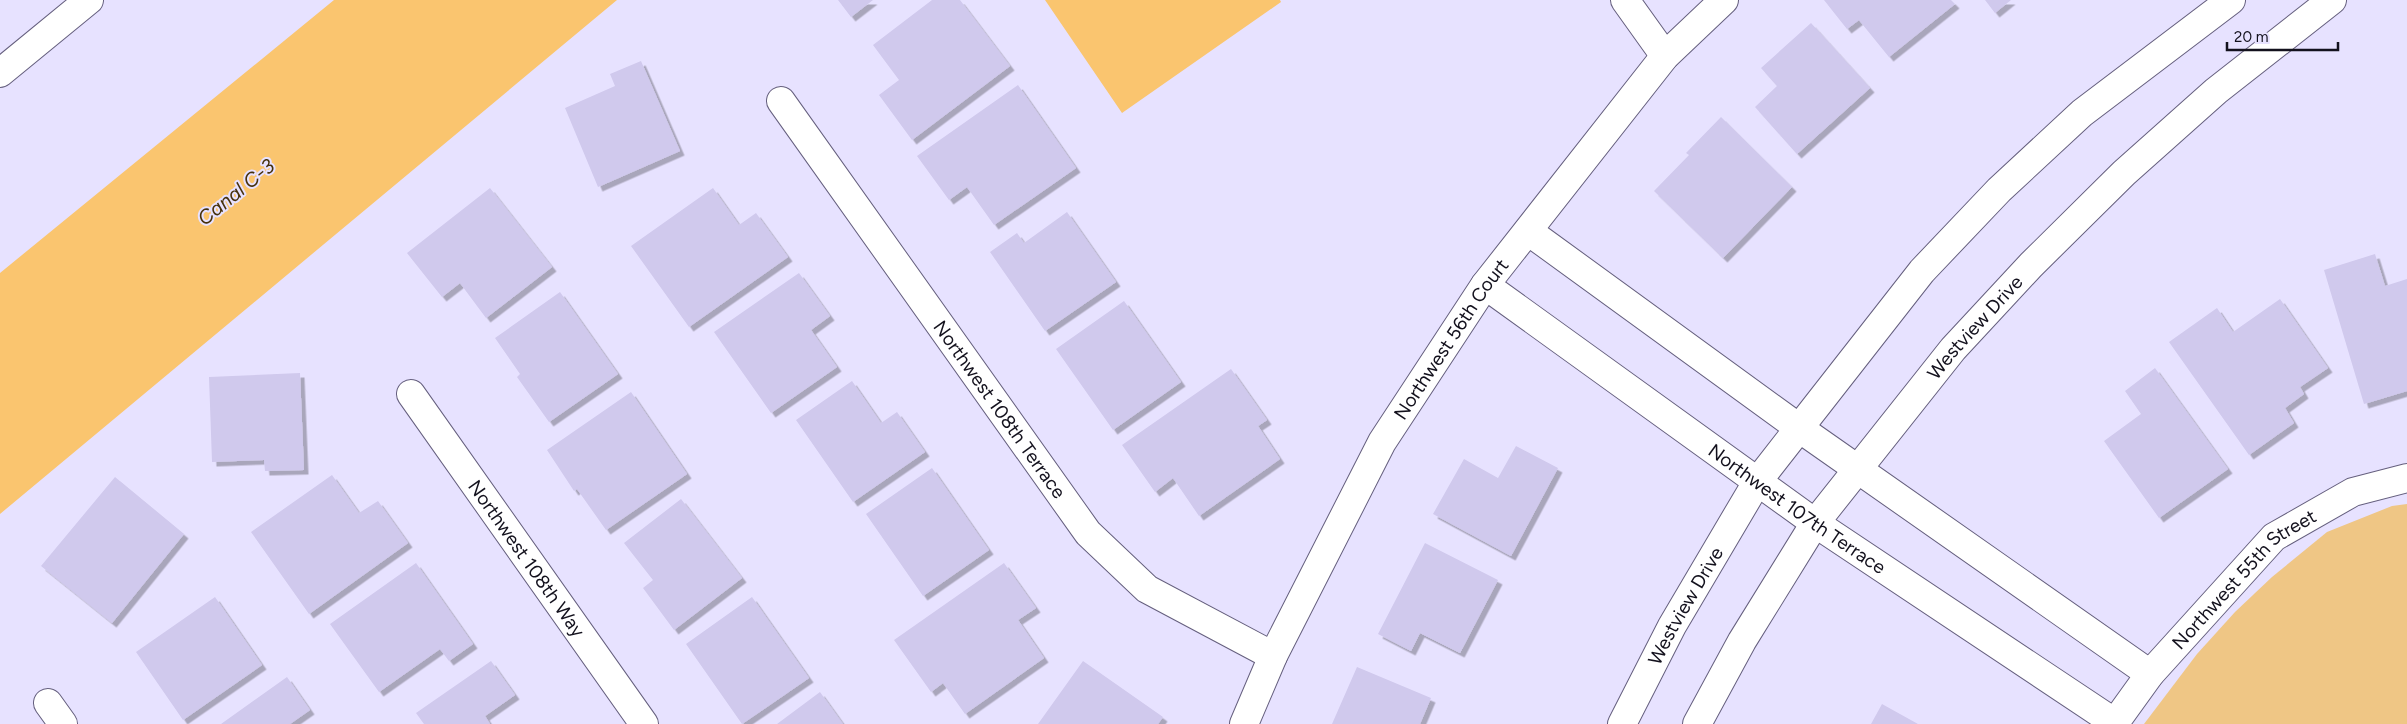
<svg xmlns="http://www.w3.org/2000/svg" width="2407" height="724" font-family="Figtree,sans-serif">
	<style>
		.green { fill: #efc685 }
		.water { fill: #fac56f }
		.building { fill: #d0c9ed; filter: url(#shadow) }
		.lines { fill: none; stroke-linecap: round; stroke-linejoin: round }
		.street-casing { stroke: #655f7e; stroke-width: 30 }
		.secondary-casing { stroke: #655f7e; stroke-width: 30 }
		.highway-casing { stroke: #655f7e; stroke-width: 30 }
		.street { stroke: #fff; stroke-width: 28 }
		.secondary { stroke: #fff; stroke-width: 28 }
		.highway { stroke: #fff; stroke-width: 28 }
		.labels { text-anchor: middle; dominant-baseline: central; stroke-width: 4; stroke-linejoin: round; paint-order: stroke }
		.street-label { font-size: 19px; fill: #13111d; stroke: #e7e2ff }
		.water-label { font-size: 20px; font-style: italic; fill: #46310c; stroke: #e7e2ff }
	</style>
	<defs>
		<filter id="shadow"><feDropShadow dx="4.5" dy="4.5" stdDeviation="0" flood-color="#0004"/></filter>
	</defs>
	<rect width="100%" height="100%" fill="#e7e2ff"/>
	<path class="green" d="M2407 504V724H2144L2197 654 2235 612 2272 577 2327 532 2392 506Z"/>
	<path class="water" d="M334 0H617L0 514V273Z
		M1045 0H1280L1281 2 1122 113Z"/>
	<path class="building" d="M838 0H873L851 17Z
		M932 0H960L1010 66 912 140 879 95 899 80 873 45Z
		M1824 0H1951L1955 4 1889 57 1859 20 1847 29Z
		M1985 0H2011L1995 13Z
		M1811 23 1870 88 1797 154 1755 107 1777 86 1761 68Z
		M641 61 680 151 598 187 565 108 615 86 610 74Z
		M1018 85 1076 168 994 225 967 187 949 200 917 156Z
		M1721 117 1792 187 1723 258 1654 191 1689 155 1686 153Z
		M490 188 552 267 486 318 460 283 442 297 407 253Z
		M713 188 739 225 756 213 788 257 689 327 631 246Z
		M1067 212 1116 282 1045 331 990 252 1017 233 1024 243Z
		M2375 254 2385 286 2407 279V391L2364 404 2324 270Z
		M799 273 830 316 811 330 837 367 771 413 714 332Z
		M560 292 618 374 549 422 517 377 520 374 495 338Z
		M2280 299 2328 368 2300 387 2304 394 2285 408 2294 423 2249 455 2169 342 2217 308 2233 332Z
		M1124 301 1181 382 1113 430 1056 349Z
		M2155 368 2228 469 2159 518 2104 441 2141 414 2125 391Z
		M1231 369 1267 420 1258 426 1280 459 1199 516 1173 478 1155 492 1122 445Z
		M300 373 304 470 265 471 264 460 212 462 209 377Z
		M852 381 881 423 897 412 925 452 853 502 796 420Z
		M631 392 687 474 606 530 577 489 574 491 547 450Z
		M1516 446 1558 468 1511 556 1433 514 1464 459 1498 478Z
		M932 468 989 550 923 596 866 514Z
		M332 475 359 513 378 501 408 543 309 614 251 532Z
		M115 477 184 534 112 623 41 566Z
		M681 499 742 578 674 630 643 588 653 580 624 543Z
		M1425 543 1498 580 1460 653 1420 633 1411 651 1378 634Z
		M416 563 473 644 449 661 440 649 379 692 330 624Z
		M1004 563 1036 608 1018 620 1044 658 965 714 943 683 931 692 894 640Z
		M215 597 262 665 183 720 136 652Z
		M752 597 809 678 742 724 686 644Z
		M491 661 515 695 485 716 490 724H424L416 713Z
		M1083 661 1163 717 1158 724H1038Z
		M1357 667 1431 698 1420 724H1332Z
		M287 677 310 710 290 724H221Z
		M820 692 843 724H777Z
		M1882 704 1918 724H1871Z"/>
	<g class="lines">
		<defs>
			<g id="street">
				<path d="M1625 0 1665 56"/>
				<path id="s1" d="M781 101 1088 533 1147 589 1273 656"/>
				<path d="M1528 231 1799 428 2150 674"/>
				<path id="s2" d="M1485 285 1815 523 2115 723"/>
				<path id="s3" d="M411 394 644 724"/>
				<path d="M48 703 63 724"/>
				<path id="s4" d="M1244 724 1273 656 1382 442 1485 285 1665 56 1724 0"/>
				<path id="s5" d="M2114 724 2150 674 2274 537 2353 492 2407 478"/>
			</g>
			<g id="secondary">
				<path id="s6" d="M1622 724 1672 626 1757 482 1922 271 1999 190 2082 113 2231 0"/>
				<path id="s7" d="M1697 724 1742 641 1815 523 1953 349 2031 265 2124 173 2216 91 2332 0"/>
			</g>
			<path id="highway" d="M0 73 89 0"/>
		</defs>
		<use href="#street" class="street-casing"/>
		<use href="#secondary" class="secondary-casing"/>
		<use href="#highway" class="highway-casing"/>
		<use href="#street" class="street"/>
		<use href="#secondary" class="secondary"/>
		<use href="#highway" class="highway"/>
	</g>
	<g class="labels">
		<g class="street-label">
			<text stroke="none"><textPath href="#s7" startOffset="486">Westview Drive</textPath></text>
			<text stroke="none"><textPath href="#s4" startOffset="438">Northwest 56th Court</textPath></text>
			<text stroke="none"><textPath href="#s1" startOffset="378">Northwest 108th Terrace</textPath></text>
			<text stroke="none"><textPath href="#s2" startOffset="384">Northwest 107th Terrace</textPath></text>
			<text stroke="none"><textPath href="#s3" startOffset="201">Northwest 108th Way</textPath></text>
			<text stroke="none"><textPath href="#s5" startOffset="196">Northwest 55th Street</textPath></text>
			<text stroke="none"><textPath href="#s6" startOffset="134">Westview Drive</textPath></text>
		</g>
		<g class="water-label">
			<text transform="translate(236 192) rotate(-39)">Canal C-3</text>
		</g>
	</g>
	<path d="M2227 42v8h111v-8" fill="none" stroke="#13111d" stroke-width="2.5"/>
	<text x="2234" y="42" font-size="15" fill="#13111d" stroke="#e7e2ff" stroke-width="4" paint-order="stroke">20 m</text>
</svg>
